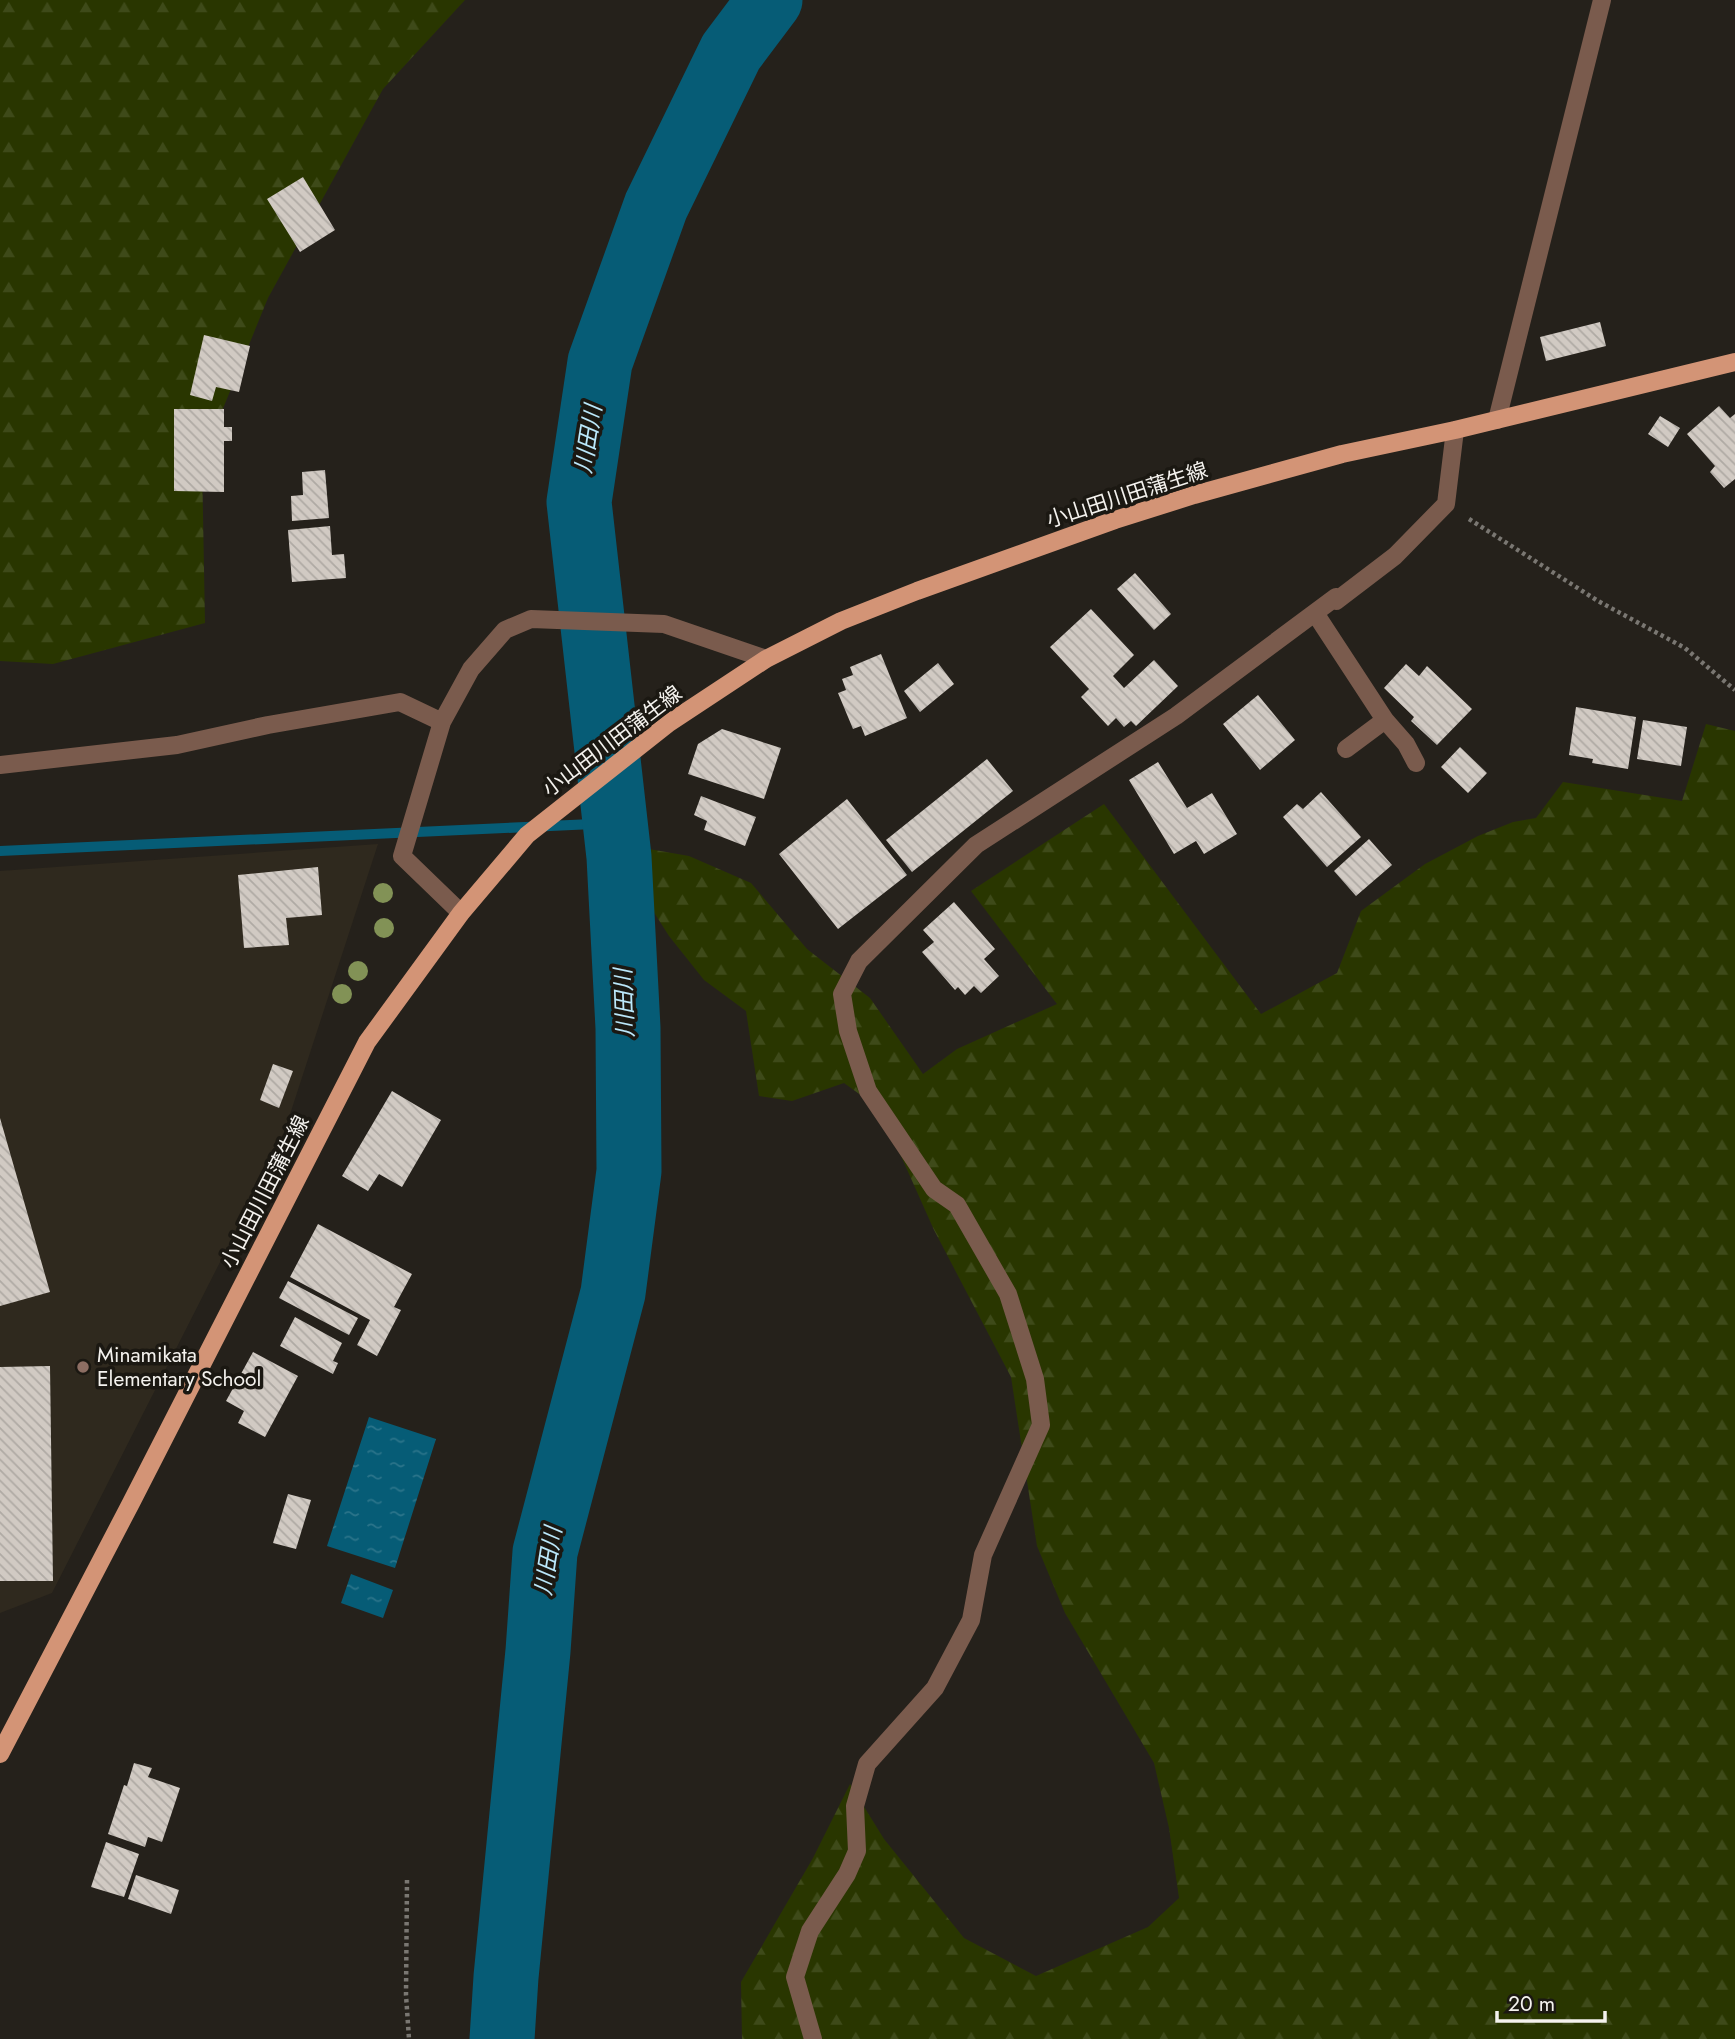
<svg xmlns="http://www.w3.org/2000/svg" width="1735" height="2039" font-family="Jost,'Noto Sans JP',sans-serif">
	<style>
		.built { fill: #2f291e }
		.forest { fill: url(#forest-firs) }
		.water { fill: url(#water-ripples) }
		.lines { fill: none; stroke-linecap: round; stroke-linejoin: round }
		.stream { stroke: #065c76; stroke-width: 10 }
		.river { stroke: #065c76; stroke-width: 65 }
		.building { fill: url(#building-back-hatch) }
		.path { stroke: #7a7772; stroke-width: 4.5; stroke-dasharray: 3.5 3.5; stroke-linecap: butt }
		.minor { stroke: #7a5b4d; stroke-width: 18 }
		.major { stroke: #d39476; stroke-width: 18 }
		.tree { fill: #829256 }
		.education-dot { fill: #8d6e63; stroke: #1b1812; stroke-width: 2.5 }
		.labels { text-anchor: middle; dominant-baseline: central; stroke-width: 7; stroke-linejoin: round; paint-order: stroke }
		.street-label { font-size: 21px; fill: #f4f2ee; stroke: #1b1812 }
		.poi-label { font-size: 21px; fill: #f4f2ee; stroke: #1b1812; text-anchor: start }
		.water-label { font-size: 23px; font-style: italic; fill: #bbe8fb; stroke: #1b1812 }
	</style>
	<defs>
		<pattern id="forest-firs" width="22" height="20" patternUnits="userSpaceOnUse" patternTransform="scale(1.75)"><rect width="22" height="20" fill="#293600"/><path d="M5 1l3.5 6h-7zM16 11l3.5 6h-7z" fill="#3e4a19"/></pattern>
		<pattern id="water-ripples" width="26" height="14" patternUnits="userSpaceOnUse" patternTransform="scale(1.75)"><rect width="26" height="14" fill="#065c76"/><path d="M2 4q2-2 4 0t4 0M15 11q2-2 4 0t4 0" fill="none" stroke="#2b748a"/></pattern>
		<pattern id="building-back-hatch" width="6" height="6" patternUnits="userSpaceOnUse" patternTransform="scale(1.75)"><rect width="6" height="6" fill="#d1cac3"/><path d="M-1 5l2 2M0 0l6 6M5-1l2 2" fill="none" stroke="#afaaa4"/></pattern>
	</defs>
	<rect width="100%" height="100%" fill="#25211b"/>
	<path class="built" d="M378 844 281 1142 52 1593 0 1613V871Z"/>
	<path class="forest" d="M0 0H465L383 89 268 298 202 460 205 623 53 664 0 661Z
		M1706 724 1735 731V2039H742L741 1982 813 1858 850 1784 884 1839 964 1938 1036 1976 1148 1927 1179 1898 1169 1828 1154 1763 1065 1613 1037 1546 1011 1377 934 1230 880 1109 844 1083 792 1101 759 1096 746 1011 704 980 669 936 639 889 649 849 689 856 751 883 807 949 870 998 923 1074 957 1049 1057 1004 971 891 1104 804 1261 1014 1337 973 1361 911 1425 864 1478 836 1513 822 1536 818 1563 782 1682 801Z"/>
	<path class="water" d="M369 1417 436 1439 395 1568 327 1546Z
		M351 1574 393 1590 383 1618 341 1603Z"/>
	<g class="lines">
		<path class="stream" d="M0 851 615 823"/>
		<path class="river" d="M502 2039 506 1977 538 1651 545 1552 613 1293 629 1171 628 1028 619 857 579 502 600 362 656 206 731 52 770 0"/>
	</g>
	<path class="building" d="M303 177 335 230 300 252 267 199Z
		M1600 322 1606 346 1546 361 1540 337Z
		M204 335 250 346 239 392 216 387 212 401 190 395Z
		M1719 406 1730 418 1735 414V479L1724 488 1710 472 1715 466 1687 434Z
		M174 409H224V427H232V441H224V492L174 491Z
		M1660 416 1680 428 1668 447 1648 434Z
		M325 470 329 518 292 521 291 496 303 495 302 472Z
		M330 526 332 555 344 554 346 578 292 582 288 530Z
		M1135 573 1171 614 1154 630 1117 589Z
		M1091 609 1134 655 1113 676 1124 688 1154 660 1178 686 1136 726 1131 721 1124 727 1116 718 1108 726 1081 697 1089 689 1050 647Z
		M881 654 907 718 865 736 861 726 853 729 838 693 846 690 842 679 853 675 850 667Z
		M938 663 954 684 920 712 904 691Z
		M1406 664 1419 676 1427 666 1472 709 1437 745 1411 721 1414 717 1384 688Z
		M1258 695 1295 740 1260 770 1223 724Z
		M1576 707 1636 717 1628 769 1592 763 1593 759 1569 755Z
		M1643 720 1687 727 1681 766 1637 759Z
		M722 729 781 748 764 799 688 774 698 744Z
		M1460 747 1487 773 1468 793 1441 767Z
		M987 759 1013 791 912 872 886 840Z
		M1158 762 1187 808 1212 793 1237 834 1204 854 1196 841 1174 854 1129 780Z
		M1321 792 1361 837 1327 867 1283 817 1297 804 1303 809Z
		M701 796 756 817 745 846 704 830 707 821 694 815Z
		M847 799 907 875 838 929 779 854Z
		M1369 839 1392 865 1356 896 1334 871Z
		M318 867 322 915 286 918 289 945 244 948 238 875Z
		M954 902 995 949 984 959 999 976 981 993 974 986 965 995 958 987 955 990 922 952 934 942 923 930Z
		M273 1064 293 1071 279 1108 260 1100Z
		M392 1091 441 1120 402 1187 379 1174 368 1191 342 1176Z
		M0 1118 50 1292 0 1306Z
		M318 1224 412 1274 394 1307 401 1310 377 1356 357 1345 370 1320 290 1277Z
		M288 1281 358 1318 349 1335 279 1298Z
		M295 1317 342 1343 333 1361 338 1363 333 1374 280 1346Z
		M253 1352 298 1376 265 1437 238 1423 244 1411 226 1401Z
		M50 1366 53 1581H0V1367Z
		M288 1494 311 1500 296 1549 273 1543Z
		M134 1763 152 1768 148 1777 180 1788 162 1842 148 1837 145 1847 108 1834 124 1785 127 1786Z
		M106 1842 139 1854 124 1897 91 1887Z
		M136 1875 179 1890 171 1914 128 1899Z"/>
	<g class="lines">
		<path class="path" d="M1469 519 1598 601 1685 648 1735 690
			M407 1880 406 1995 409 2039"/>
		<path class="minor" d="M1497 420 1602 0
			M1315 613 1385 720 1406 744 1416 763
			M442 722 471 669 505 630 531 619 664 624 766 659
			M1346 749 1385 720
			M0 765 177 745 268 725 400 702 442 722 402 856 461 913
			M813 2039 795 1977 810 1931 847 1874 857 1851 855 1806 867 1764 935 1688 971 1620 983 1555 1041 1425 1035 1379 1008 1294 957 1205 934 1189 868 1091 848 1031 842 994 859 961 976 845 1176 716 1336 597V601L1395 556 1446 504 1455 430"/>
		<path class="major" d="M0 1754 131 1503 367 1042 461 913 527 835 669 723 766 659 841 621 917 591 1115 520 1194 495 1342 454 1455 430 1735 362"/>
	</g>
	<g class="tree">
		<circle cx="383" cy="893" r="10"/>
		<circle cx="384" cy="928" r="10"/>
		<circle cx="358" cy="971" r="10"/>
		<circle cx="342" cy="994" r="10"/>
	</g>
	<circle class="education-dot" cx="83" cy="1367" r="7"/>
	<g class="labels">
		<g class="street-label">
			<text transform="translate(1127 495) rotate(-18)">小山田川田蒲生線</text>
			<text transform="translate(612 741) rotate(-37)">小山田川田蒲生線</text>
			<text transform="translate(265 1192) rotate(-63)">小山田川田蒲生線</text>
		</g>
		<g class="poi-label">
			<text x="97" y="1355">Minamikata<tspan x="97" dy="24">Elementary School</tspan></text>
		</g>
		<g class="water-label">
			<text transform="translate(588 439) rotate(-81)">川田川</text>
			<text transform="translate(624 1003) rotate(-92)">川田川</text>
			<text transform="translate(548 1561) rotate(-81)">川田川</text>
		</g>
	</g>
	<path d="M1497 2011v10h108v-10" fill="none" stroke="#f4f2ee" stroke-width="3.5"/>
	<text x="1508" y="2011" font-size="21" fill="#f4f2ee" stroke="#1b1812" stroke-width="5" paint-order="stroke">20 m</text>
</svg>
